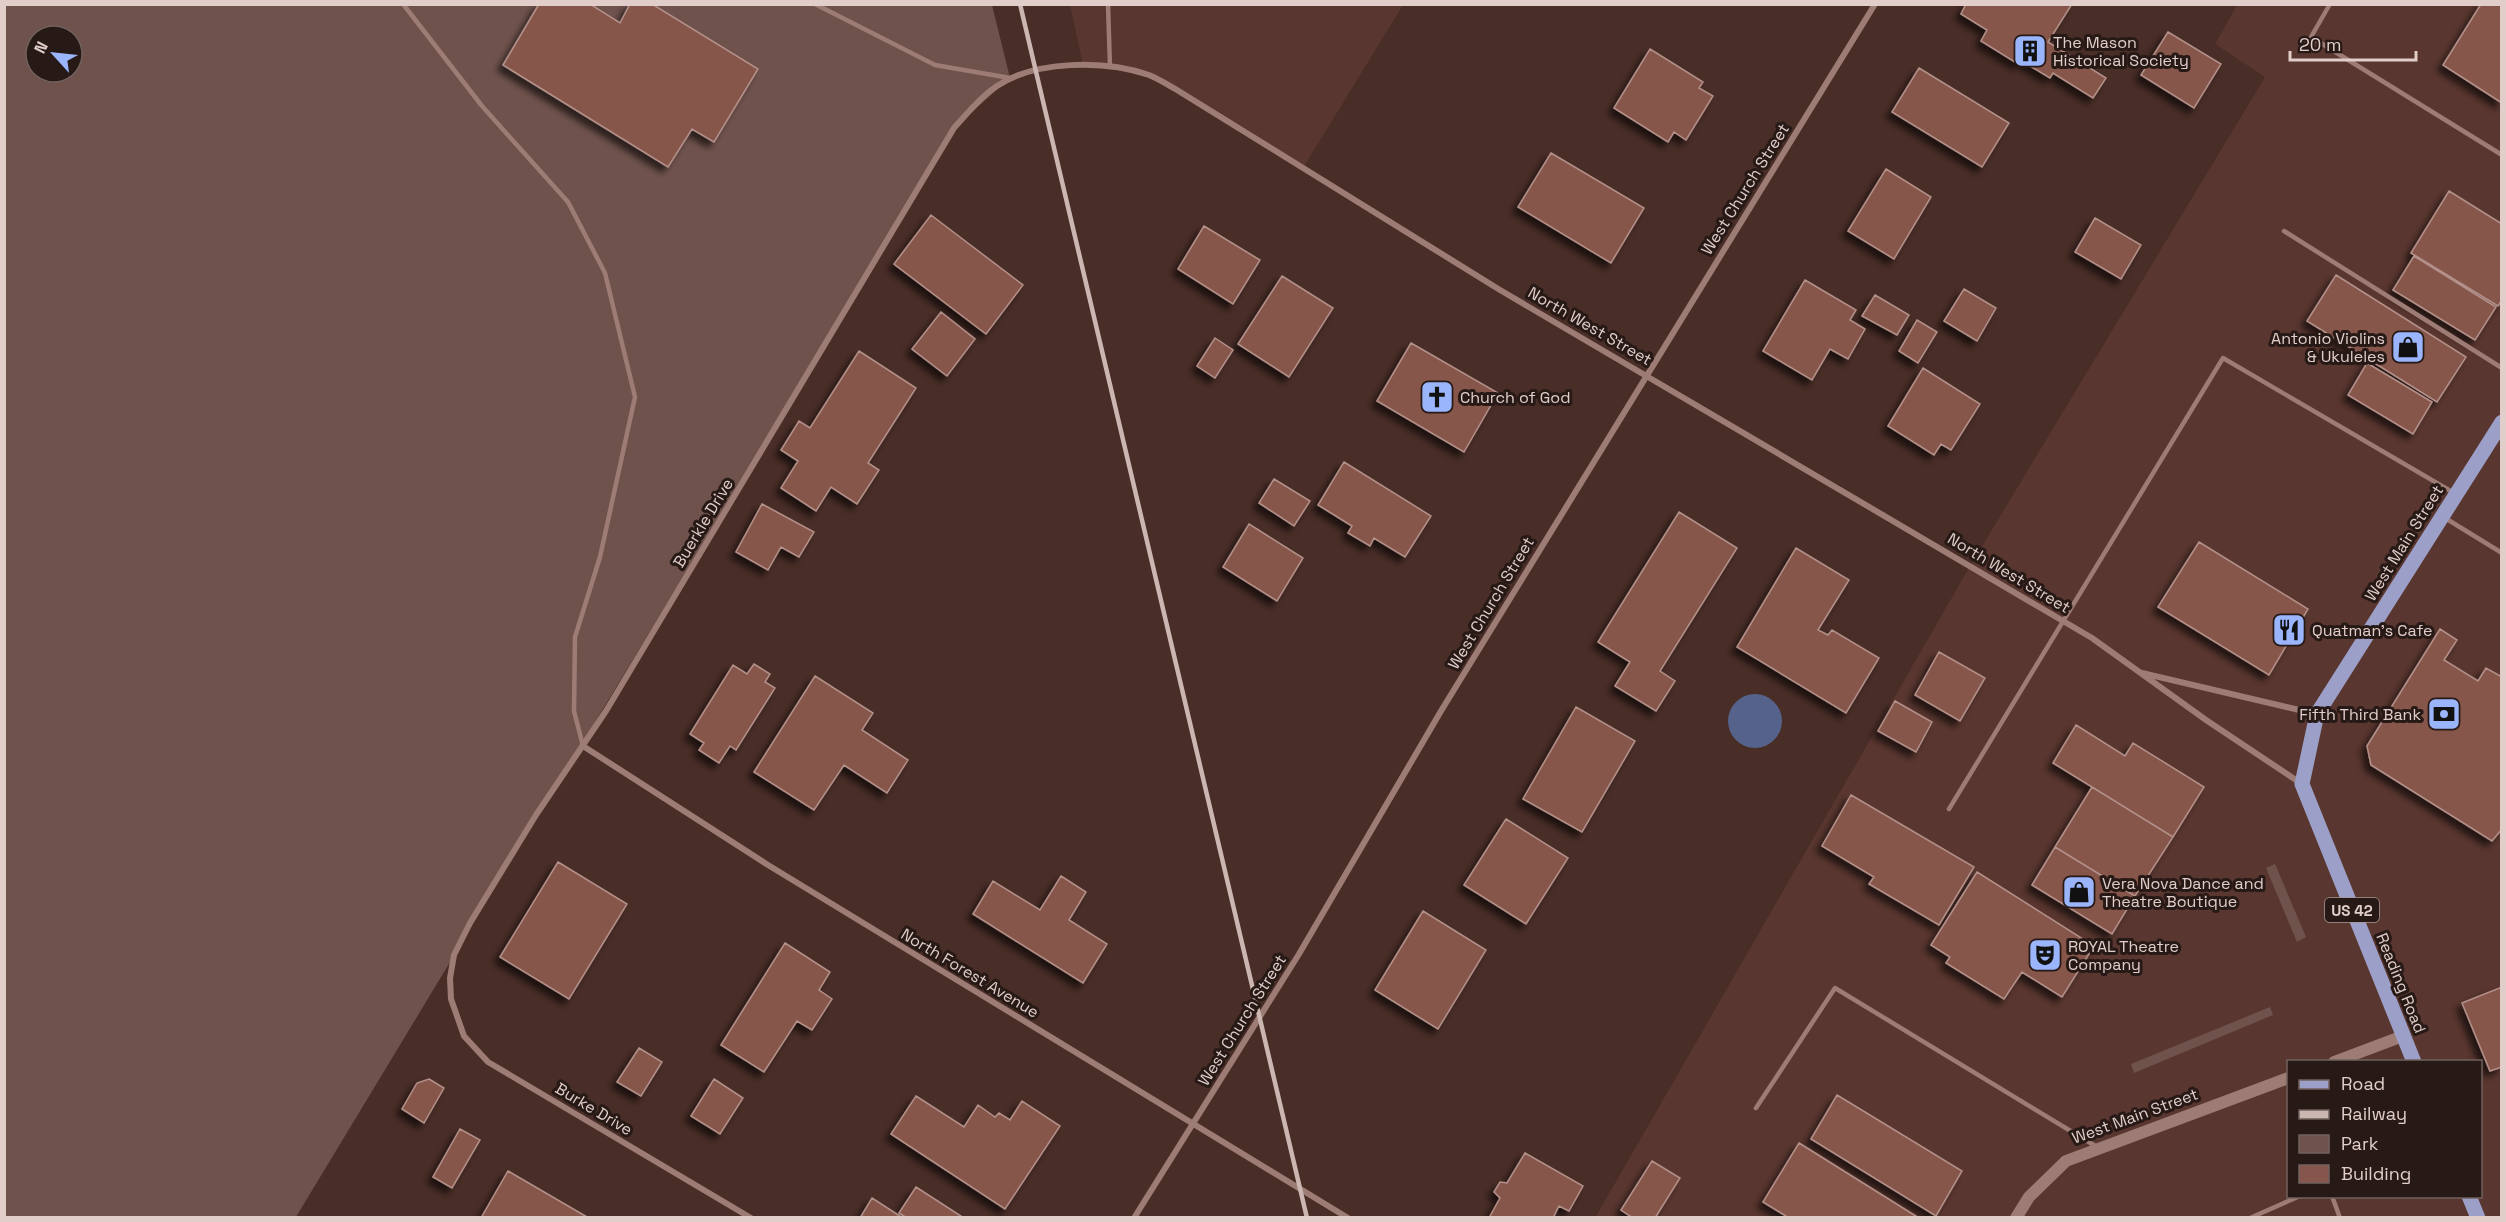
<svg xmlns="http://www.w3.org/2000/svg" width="2506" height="1222" font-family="'Space Grotesk',sans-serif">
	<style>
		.built { fill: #59362f; fill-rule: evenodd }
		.green { fill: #6f524c; fill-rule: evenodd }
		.water { fill: #55638b }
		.building { fill: #86564c; stroke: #b39089; stroke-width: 1.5; filter: url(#shadow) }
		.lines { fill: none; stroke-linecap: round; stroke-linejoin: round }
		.lane { stroke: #9d7c75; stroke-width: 4.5 }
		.street { stroke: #9d7c75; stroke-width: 6 }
		.secondary { stroke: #9d7c75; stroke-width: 12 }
		.primary { stroke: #9c9fc7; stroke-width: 15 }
		.rail { stroke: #cbb6b2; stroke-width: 4.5 }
		.labels { text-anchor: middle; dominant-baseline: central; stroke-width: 6; stroke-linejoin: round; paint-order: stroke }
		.shield { fill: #261916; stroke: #a99894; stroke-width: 1.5 }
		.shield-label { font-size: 15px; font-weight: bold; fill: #e1ceca }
		.poi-label { font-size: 16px; fill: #e1ceca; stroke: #261916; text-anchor: start }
		.street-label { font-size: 16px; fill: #e1ceca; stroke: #261916 }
	</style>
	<defs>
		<filter id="shadow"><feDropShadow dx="-5.5" dy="5.5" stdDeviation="3" flood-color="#0009"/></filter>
	</defs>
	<rect width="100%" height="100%" fill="#492d27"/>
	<path class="built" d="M1070 5H1403L1303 168 1150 75 1083 65Z
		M2237 5H2501V1217L1595 1218 1970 566 2265 77 2215 44ZM2288 1062H2480V1196H2288Z"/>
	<path class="green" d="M5 5H992L1010 78 954 128 296 1217 5 1218ZM36 36H72V72H36Z
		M2275 864 2306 937 2297 942 2266 868Z
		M2270 1007 2273 1015 2134 1073 2131 1064Z"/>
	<path class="water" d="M1728 721a27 27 0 1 1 54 0a27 27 0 1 1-54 0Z"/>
	<path class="building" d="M539 4H590L620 23 630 4H652L758 69 714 142 692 129 668 167 503 65Z
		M1966 4H2072L2048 42 2106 78 2093 98 2053 73 2050 78 2020 60 2018 64 1981 41 1987 30 1961 14Z
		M2481 4H2502V103L2443 65Z
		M2168 32 2221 64 2194 108 2141 75Z
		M1650 49 1703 82 1699 88 1713 96 1686 140 1674 132 1668 142 1614 108Z
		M1919 68 2009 123 1982 167 1892 112Z
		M1551 153 1644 208 1611 263 1518 207Z
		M1886 169 1931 197 1894 259 1848 231Z
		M2449 191 2502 224V300L2498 306 2411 253Z
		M931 215 1023 285 986 334 894 264Z
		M2095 218 2141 245 2121 279 2075 252Z
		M1204 226 1260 260 1233 304 1178 269Z
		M2414 256 2496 307 2475 340 2393 290Z
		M2336 275 2466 357 2437 402 2307 321Z
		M1282 276 1333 308 1289 377 1238 344Z
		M1805 280 1856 310 1850 320 1865 329 1848 359 1830 349 1812 380 1763 351Z
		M1964 289 1996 308 1977 341 1944 321Z
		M1875 295 1909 315 1897 335 1862 316Z
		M941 312 975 339 947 376 912 349Z
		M1917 320 1937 332 1918 363 1899 351Z
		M1215 338 1233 350 1215 378 1197 366Z
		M1411 343 1498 393 1464 452 1377 401Z
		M859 351 916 388 868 463 879 470 857 504 831 487 816 511 781 488 798 461 781 450 799 421 810 428Z
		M2367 363 2432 402 2413 434 2348 395Z
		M1923 368 1980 404 1951 450 1941 444 1934 455 1888 426Z
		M1344 462 1431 516 1405 557 1374 538 1370 546 1348 533 1352 526 1318 505Z
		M1274 479 1310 501 1294 526 1259 503Z
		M762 504 814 532 799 557 781 547 768 570 736 552Z
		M1679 512 1737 548 1660 671 1675 681 1656 711 1615 686 1630 662 1598 642Z
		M1249 524 1303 558 1277 601 1223 567Z
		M2199 542 2308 609 2269 675 2158 607Z
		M1796 548 1849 580 1818 630 1828 635 1832 630 1879 658 1846 713 1737 647Z
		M2440 629 2457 640 2444 660 2478 681 2486 668 2502 677V829L2492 841 2371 765 2367 746Z
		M1939 652 1985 678 1960 721 1915 695Z
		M754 664 770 674 765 682 775 688 736 750 730 746 719 763 699 750 704 743 690 734 733 665 747 674Z
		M815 676 873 713 862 730 908 760 887 793 844 765 814 810 754 772Z
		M1895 701 1932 722 1916 752 1878 731Z
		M1576 707 1635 741 1582 832 1523 799Z
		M2076 725 2125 756 2133 743 2204 787 2173 837 2053 763Z
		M2092 787 2173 837 2135 896 2055 847Z
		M1851 795 1974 867 1939 925 1869 884 1874 877 1822 846Z
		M1506 819 1568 858 1526 924 1464 885Z
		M2055 847 2135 896 2112 934 2032 885Z
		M558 862 627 904 569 999 500 957Z
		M1977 872 2094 946 2062 997 2022 972 2004 999 1946 963 1950 957 1931 945Z
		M1061 876 1086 892 1069 920 1107 944 1083 983 973 914 993 881 1040 910Z
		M1423 911 1486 950 1438 1029 1375 990Z
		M785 943 830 972 819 990 832 999 812 1030 797 1021 764 1072 721 1045Z
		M2502 987V1067L2490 1071 2462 1003Z
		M639 1048 662 1062 641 1096 617 1082Z
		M429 1079 444 1088 424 1123 402 1109 417 1083Z
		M714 1079 743 1098 720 1134 691 1116Z
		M1837 1095 1962 1171 1936 1216 1811 1139Z
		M916 1096 964 1127 978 1105 995 1117 999 1113 1010 1120 1022 1101 1060 1126 1005 1209 891 1134Z
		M460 1129 480 1140 452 1188 433 1177Z
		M1799 1143 1919 1218H1789L1763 1202Z
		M1525 1153 1583 1186 1569 1211 1559 1206 1553 1218H1489L1500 1198 1494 1192 1500 1182 1507 1183Z
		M1652 1161 1680 1178 1655 1218H1633L1621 1210Z
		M508 1171 587 1217 586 1218H481Z
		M916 1187 964 1218H907L899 1213Z
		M872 1198 903 1218H860Z"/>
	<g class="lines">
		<path class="lane" d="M403 4 482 106 568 202 605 273 635 397 600 557 575 637 574 711 583 746
			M815 4 935 65 1010 78
			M1108 4 1110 67
			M2330 4 2311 37 2502 155
			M2284 231 2502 368
			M2445 518 2502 553
			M1949 809 2223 358 2454 493
			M1756 1108 1835 988 2097 1147
			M2332 1196 2340 1218
			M2250 1218 2300 1196"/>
		<path class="street" d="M2142 673 2316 714
			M583 746 768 865 1348 1218
			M751 1218 488 1062 464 1036 451 999 450 978 454 955 470 923 536 815 606 711 954 128C967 114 980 97 997 86 1036 60 1105 60 1149 75 1159 79 1168 85 1177 90L1500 290 2092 638 2206 720 2302 784
			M1134 1218 1299 954 1441 711 1875 4"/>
		<path class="secondary" d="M2334 1062 2403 1036
			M2016 1218 2029 1197 2066 1161 2288 1078"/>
		<path class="primary" d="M2414 1062 2302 784 2317 714 2502 422
			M2469 1196 2478 1218"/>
		<path class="rail" d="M1020 4 1307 1218"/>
	</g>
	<defs>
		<symbol id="building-square" viewBox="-11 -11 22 22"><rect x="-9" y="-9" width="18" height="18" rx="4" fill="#9bb5fd" stroke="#261916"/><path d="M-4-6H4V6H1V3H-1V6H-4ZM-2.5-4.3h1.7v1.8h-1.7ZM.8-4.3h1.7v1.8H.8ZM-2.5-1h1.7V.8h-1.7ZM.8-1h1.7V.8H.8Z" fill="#111"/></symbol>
		<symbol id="shop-square" viewBox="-11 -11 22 22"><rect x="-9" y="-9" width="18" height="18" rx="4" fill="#9bb5fd" stroke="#261916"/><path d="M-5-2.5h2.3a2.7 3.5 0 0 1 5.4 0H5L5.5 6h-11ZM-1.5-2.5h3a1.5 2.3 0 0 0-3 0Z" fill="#111"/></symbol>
		<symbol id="church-square" viewBox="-11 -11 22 22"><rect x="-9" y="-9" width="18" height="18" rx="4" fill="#9bb5fd" stroke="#261916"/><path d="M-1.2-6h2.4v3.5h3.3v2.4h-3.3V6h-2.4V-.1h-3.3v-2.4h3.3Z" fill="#111"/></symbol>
		<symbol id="restaurant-square" viewBox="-11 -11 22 22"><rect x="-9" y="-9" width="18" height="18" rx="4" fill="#9bb5fd" stroke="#261916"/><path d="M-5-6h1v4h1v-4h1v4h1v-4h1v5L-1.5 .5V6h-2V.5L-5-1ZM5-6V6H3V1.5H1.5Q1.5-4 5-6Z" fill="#111"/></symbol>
		<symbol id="bank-square" viewBox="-11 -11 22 22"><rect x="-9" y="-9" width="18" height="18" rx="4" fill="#9bb5fd" stroke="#261916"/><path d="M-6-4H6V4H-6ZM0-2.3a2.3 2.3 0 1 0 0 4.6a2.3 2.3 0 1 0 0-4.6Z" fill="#111"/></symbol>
		<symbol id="theatre-square" viewBox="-11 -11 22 22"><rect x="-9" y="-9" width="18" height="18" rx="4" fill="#9bb5fd" stroke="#261916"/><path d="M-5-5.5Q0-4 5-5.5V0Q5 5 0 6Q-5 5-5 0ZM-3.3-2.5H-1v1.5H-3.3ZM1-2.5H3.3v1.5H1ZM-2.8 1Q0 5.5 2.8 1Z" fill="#111"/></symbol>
	</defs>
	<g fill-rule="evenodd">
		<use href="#building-square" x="2011" y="32" width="38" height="38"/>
		<use href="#shop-square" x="2389" y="328" width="38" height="38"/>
		<use href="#church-square" x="1418" y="378" width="38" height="38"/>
		<use href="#restaurant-square" x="2270" y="611" width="38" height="38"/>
		<use href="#bank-square" x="2425" y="695" width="38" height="38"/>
		<use href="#shop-square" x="2060" y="873" width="38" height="38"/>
		<use href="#theatre-square" x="2026" y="936" width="38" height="38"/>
	</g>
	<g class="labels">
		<rect class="shield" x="2325" y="898" width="54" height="24" rx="4.5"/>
		<g class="shield-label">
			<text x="2352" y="910">US 42</text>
		</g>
		<g class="poi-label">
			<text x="2053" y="42">The Mason<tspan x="2053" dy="18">Historical Society</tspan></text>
			<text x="2385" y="338" text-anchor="end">Antonio Violins<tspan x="2385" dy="18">&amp; Ukuleles</tspan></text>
			<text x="1460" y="397">Church of God</text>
			<text x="2312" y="630">Quatman's Cafe</text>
			<text x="2421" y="714" text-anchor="end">Fifth Third Bank</text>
			<text x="2102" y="883">Vera Nova Dance and<tspan x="2102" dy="18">Theatre Boutique</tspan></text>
			<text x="2068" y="946">ROYAL Theatre<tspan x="2068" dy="18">Company</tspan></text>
		</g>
		<g class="street-label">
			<text transform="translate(1745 189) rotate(-58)">West Church Street</text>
			<text transform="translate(1590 326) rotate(30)">North West Street</text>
			<text transform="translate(703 523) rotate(-59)">Buerkle Drive</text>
			<text transform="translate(2404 543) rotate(-58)">West Main Street</text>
			<text transform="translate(2009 573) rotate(31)">North West Street</text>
			<text transform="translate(1491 603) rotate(-59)">West Church Street</text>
			<text transform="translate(970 973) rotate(31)">North Forest Avenue</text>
			<text transform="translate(2401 983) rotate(68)">Reading Road</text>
			<text transform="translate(1242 1020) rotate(-58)">West Church Street</text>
			<text transform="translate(594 1109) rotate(31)">Burke Drive</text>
			<text transform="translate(2135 1116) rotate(-20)">West Main Street</text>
		</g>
	</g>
	<rect width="2506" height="1222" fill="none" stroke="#e1ceca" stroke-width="12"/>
	<rect x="2287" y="1060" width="195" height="138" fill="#261916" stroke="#71615e" stroke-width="1.5"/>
	<rect x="2299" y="1080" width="30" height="9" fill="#9c9fc7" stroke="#71615e" stroke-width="1.5"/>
	<text x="2341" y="1090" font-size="18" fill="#e1ceca">Road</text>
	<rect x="2299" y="1110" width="30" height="9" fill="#cbb6b2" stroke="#71615e" stroke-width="1.5"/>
	<text x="2341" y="1120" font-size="18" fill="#e1ceca">Railway</text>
	<rect x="2299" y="1135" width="30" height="18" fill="#6f524c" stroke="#71615e" stroke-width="1.5"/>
	<text x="2341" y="1150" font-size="18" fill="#e1ceca">Park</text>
	<rect x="2299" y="1165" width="30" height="18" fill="#86564c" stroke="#71615e" stroke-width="1.5"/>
	<text x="2341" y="1180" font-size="18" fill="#e1ceca">Building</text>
	<g transform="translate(54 54) rotate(297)"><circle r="28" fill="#261916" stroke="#71615e" stroke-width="1.5"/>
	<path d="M0-4.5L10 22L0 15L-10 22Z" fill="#9bb5fd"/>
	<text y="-9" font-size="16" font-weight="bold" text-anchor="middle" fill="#e1ceca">N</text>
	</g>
	<path d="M2290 51v9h126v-9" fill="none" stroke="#e1ceca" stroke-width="3"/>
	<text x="2299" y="51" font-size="18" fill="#e1ceca" stroke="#261916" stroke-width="4.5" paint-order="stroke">20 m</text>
</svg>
